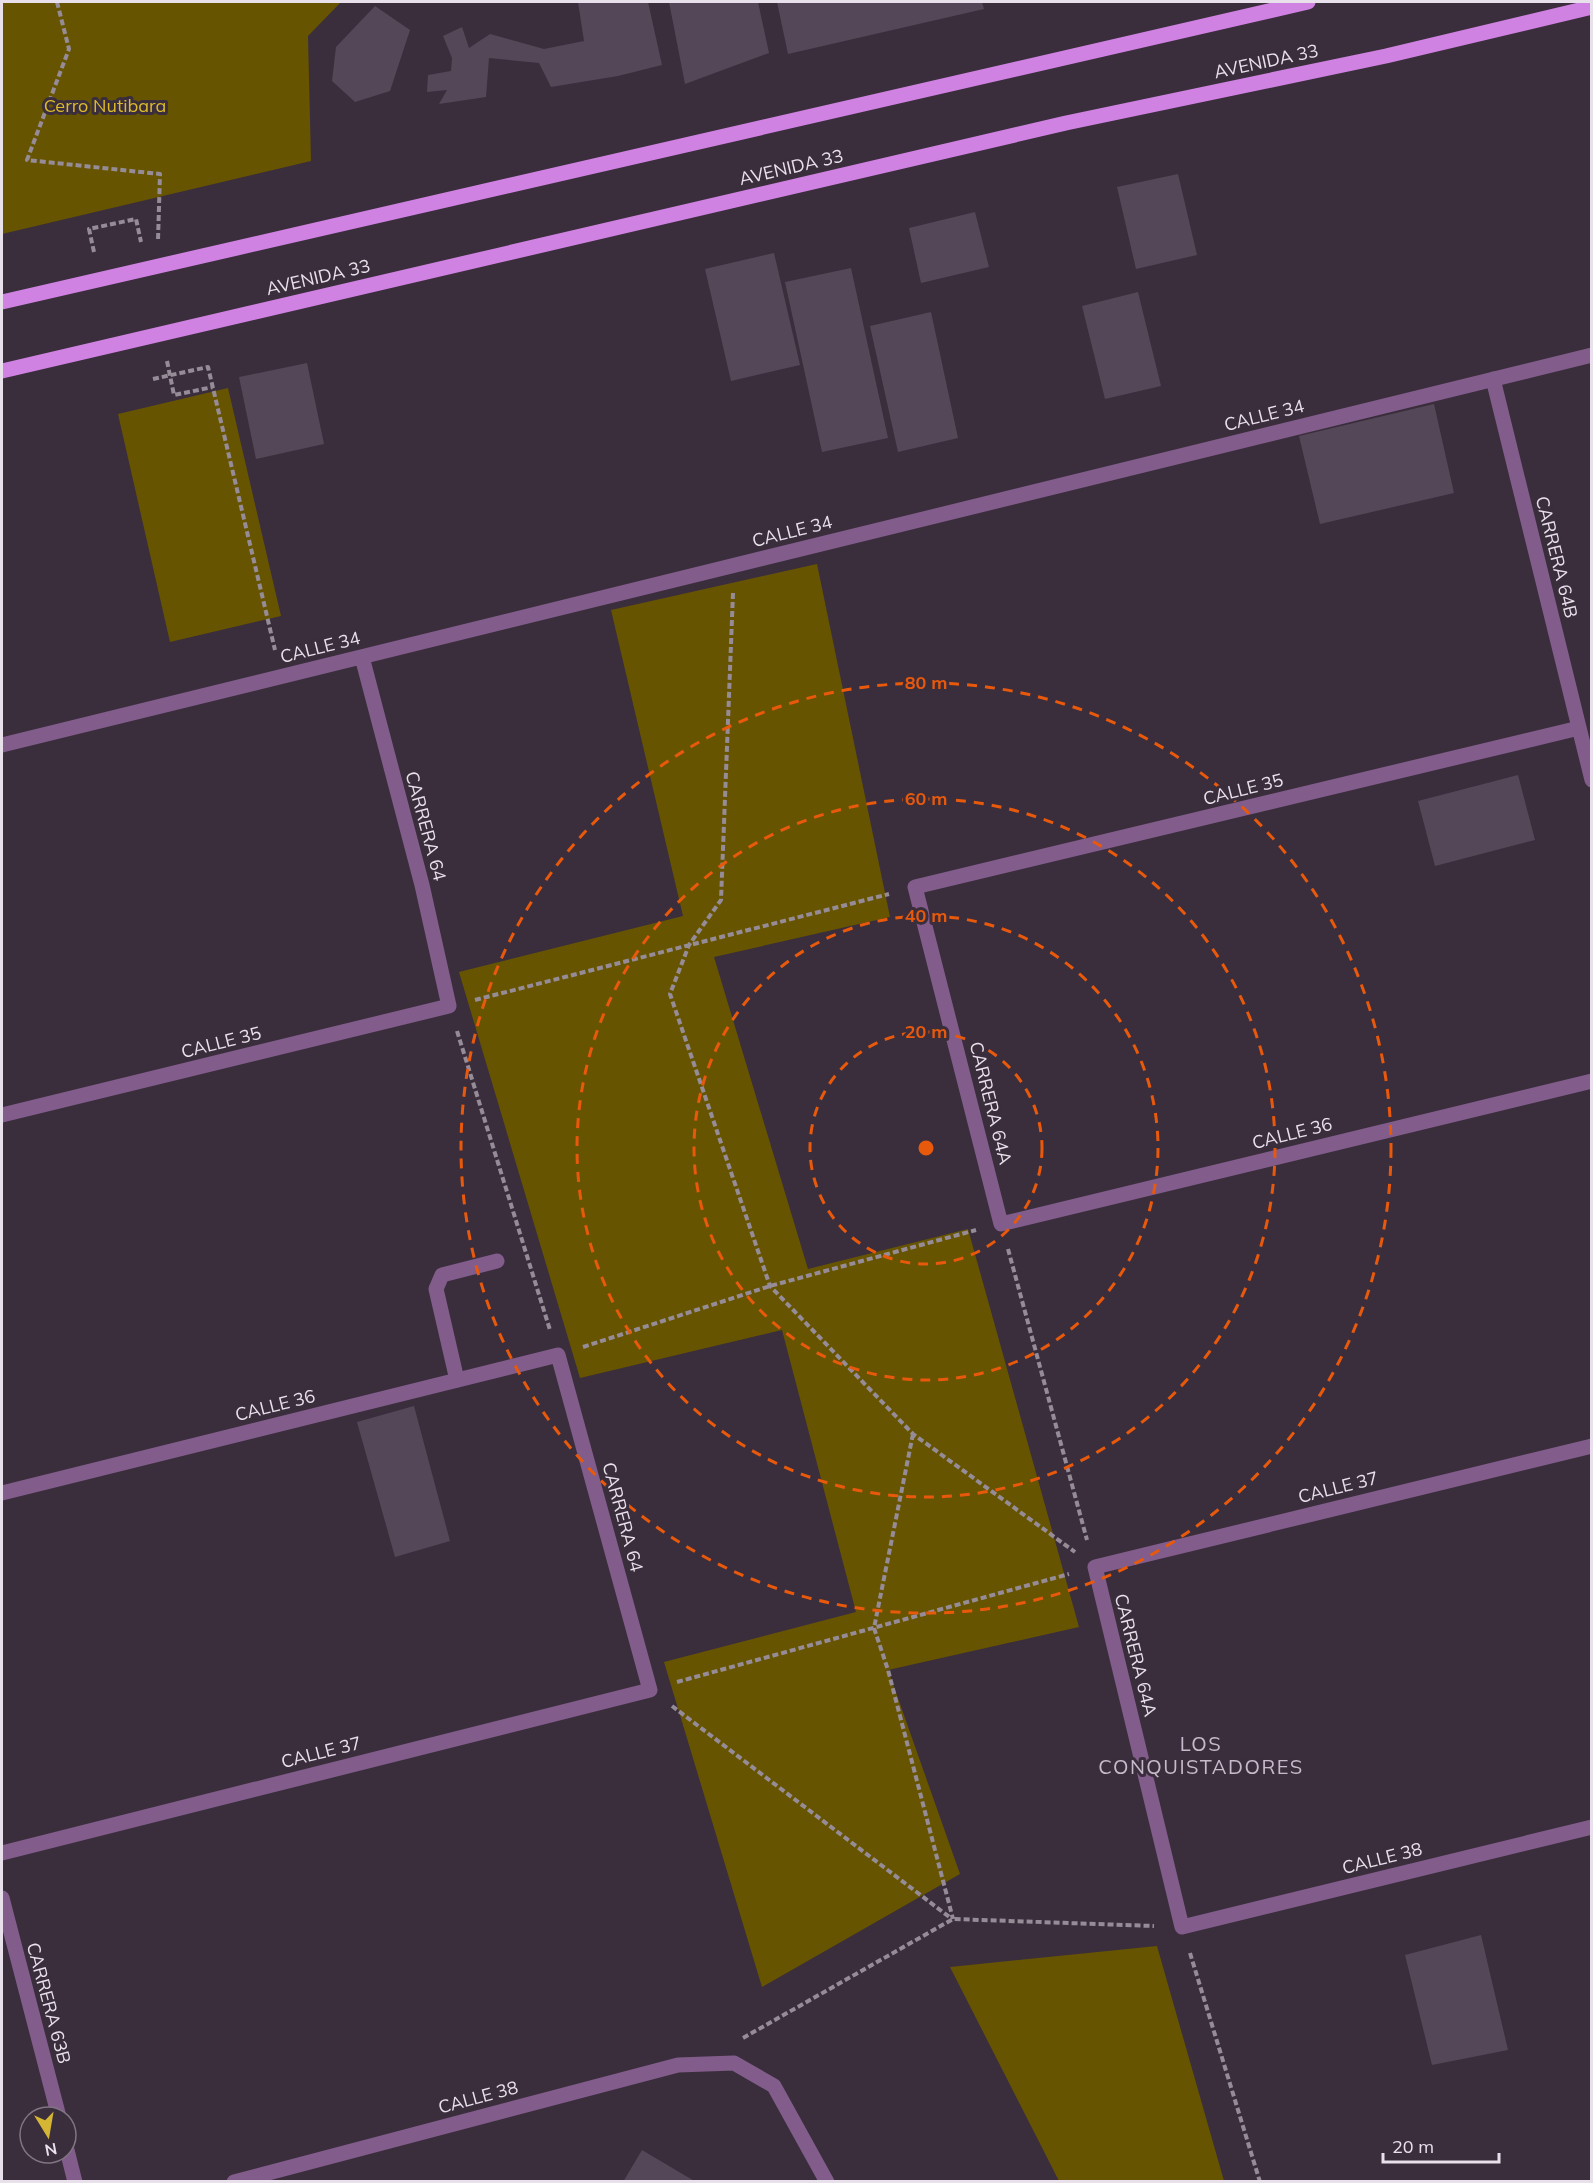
<svg xmlns="http://www.w3.org/2000/svg" width="1593" height="2183" font-family="Mulish,sans-serif">
	<style>
		.green { fill: #675400 }
		.building { fill: #544757 }
		.lines { fill: none; stroke-linecap: round; stroke-linejoin: round }
		.path { stroke: #958c98; stroke-width: 4; stroke-dasharray: 6 3; stroke-linecap: butt }
		.lane { stroke: #825d8b; stroke-width: 15 }
		.street { stroke: #825d8b; stroke-width: 15 }
		.primary { stroke: #d082e2; stroke-width: 15 }
		.ring { fill: none; stroke: #e8590c; stroke-width: 3; stroke-dasharray: 10 8 }
		.labels { text-anchor: middle; dominant-baseline: central; stroke-width: 6; stroke-linejoin: round; paint-order: stroke }
		.street-label { font-size: 18px; fill: #e8e0ea; stroke: #3a2e3d }
		.park-label { font-size: 18px; fill: #debb27; stroke: #3a2e3d }
		.neighbourhood-label { font-size: 20px; letter-spacing: 1.5px; fill: #c8b9cb; stroke: #3a2e3d }
		.centre { fill: #e8590c; stroke: #3a2e3d; stroke-width: 3 }
		.ring-label { font-size: 18px; text-anchor: middle; font-weight: bold; fill: #e8590c; stroke: #3a2e3d; stroke-width: 6; stroke-linejoin: round; paint-order: stroke }
	</style>
	<rect width="100%" height="100%" fill="#3a2e3d"/>
	<path class="green" d="M2 2H341L308 36 311 161 2 234Z
		M228 388 281 616 170 642 118 414Z
		M817 564 890 917 714 957 808 1269 968 1229 1079 1627 888 1670 960 1874 762 1987 664 1662 856 1612 782 1330 580 1378 459 972 683 916 611 610Z
		M1157 1946 1224 2181H1059L950 1967Z"/>
	<path class="building" d="M578 2H648L662 65 618 76 551 87 539 63 489 58 486 97 439 104 447 90 427 92 428 75 451 71 452 58 443 36 462 27 469 48 490 34 544 49 584 41Z
		M669 2H758L769 53 685 84Z
		M777 2H982L984 9 788 54Z
		M375 6 410 30 390 91 355 102 332 81 336 47Z
		M1178 174 1197 255 1136 269 1117 187Z
		M975 212 989 267 921 283 909 228Z
		M774 253 800 365 731 381 705 269Z
		M851 268 888 438 822 452 785 282Z
		M1138 292 1161 386 1105 399 1082 306Z
		M931 312 958 438 898 452 870 326Z
		M307 363 324 444 256 459 239 377Z
		M1434 404 1454 493 1320 524 1299 436Z
		M1518 775 1535 840 1435 866 1418 801Z
		M414 1406 450 1541 395 1557 357 1422Z
		M1481 1935 1508 2050 1432 2065 1405 1955Z
		M642 2150 696 2182H623Z"/>
	<g class="lines">
		<path class="path" d="M57 2 69 49 27 160 160 174 158 240
			M94 252 89 229 136 219 141 242
			M167 361 174 395 213 387
			M153 379 208 367 275 650
			M733 593 721 900 689 945 670 994 770 1286 913 1434 1075 1552
			M475 1000 889 894
			M457 1031 550 1330
			M1008 1249 1087 1540
			M583 1347 770 1286 976 1230
			M913 1434 874 1628 888 1670 953 1919
			M677 1682 1069 1574
			M672 1706 952 1919
			M1190 1953 1260 2182
			M743 2038 953 1919 1154 1926"/>
		<path class="lane" d="M457 1380 436 1289 442 1275 497 1261"/>
		<path class="street" d="M1493 379 1592 780
			M1579 728 915 887 1001 1224 1592 1081
			M2 745 1592 355
			M2 1115 449 1006 422 885 362 657
			M1592 1446 1095 1567 1182 1927 1592 1827
			M2 1493 558 1355 650 1690 2 1853
			M2 1898 59 2117
			M66 2146 75 2182
			M234 2182 678 2065 734 2063 774 2086 827 2182"/>
		<path class="primary" d="M2 302 1308 2
			M2 371 1066 123 1386 56 1592 7"/>
	</g>
	<g class="ring">
		<circle cx="926" cy="1148" r="116"/>
		<circle cx="926" cy="1148" r="232"/>
		<circle cx="926" cy="1148" r="349"/>
		<circle cx="926" cy="1148" r="465"/>
	</g>
	<g class="labels">
		<g class="street-label">
			<text transform="translate(1266 61) rotate(-12)">AVENIDA 33</text>
			<text transform="translate(791 167) rotate(-13)">AVENIDA 33</text>
			<text transform="translate(318 277) rotate(-13)">AVENIDA 33</text>
			<text transform="translate(1264 415) rotate(-14)">CALLE 34</text>
			<text transform="translate(792 531) rotate(-14)">CALLE 34</text>
			<text transform="translate(1557 557) rotate(76)">CARRERA 64B</text>
			<text transform="translate(320 647) rotate(-14)">CALLE 34</text>
			<text transform="translate(1243 789) rotate(-14)">CALLE 35</text>
			<text transform="translate(426 826) rotate(75)">CARRERA 64</text>
			<text transform="translate(221 1042) rotate(-14)">CALLE 35</text>
			<text transform="translate(991 1103) rotate(76)">CARRERA 64A</text>
			<text transform="translate(1292 1133) rotate(-14)">CALLE 36</text>
			<text transform="translate(275 1405) rotate(-14)">CALLE 36</text>
			<text transform="translate(1338 1487) rotate(-14)">CALLE 37</text>
			<text transform="translate(623 1517) rotate(75)">CARRERA 64</text>
			<text transform="translate(1136 1655) rotate(76)">CARRERA 64A</text>
			<text transform="translate(321 1752) rotate(-14)">CALLE 37</text>
			<text transform="translate(1382 1858) rotate(-14)">CALLE 38</text>
			<text transform="translate(49 2003) rotate(75)">CARRERA 63B</text>
			<text transform="translate(478 2097) rotate(-15)">CALLE 38</text>
		</g>
		<g class="park-label">
			<text x="105" y="105">Cerro Nutibara</text>
		</g>
		<g class="neighbourhood-label">
			<text x="1201" y="1743">LOS<tspan x="1201" dy="23">CONQUISTADORES</tspan></text>
		</g>
	</g>
	<circle cx="926" cy="1148" r="9" class="centre"/>
	<g class="ring-label">
		<text x="926" y="689">80 m</text>
		<text x="926" y="805">60 m</text>
		<text x="926" y="922">40 m</text>
		<text x="926" y="1038">20 m</text>
	</g>
	<rect width="1593" height="2183" fill="none" stroke="#e8e0ea" stroke-width="6"/>
	<g transform="translate(48 2135) rotate(169)"><circle r="28" fill="#3a2e3d" stroke="#807582" stroke-width="1.5"/>
	<path d="M0-4.5L10 22L0 15L-10 22Z" fill="#d5b534"/>
	<text y="-9" font-size="16" font-weight="bold" text-anchor="middle" fill="#e8e0ea">N</text>
	</g>
	<path d="M1383 2153v9h116v-9" fill="none" stroke="#e8e0ea" stroke-width="3"/>
	<text x="1392" y="2153" font-size="18" fill="#e8e0ea" stroke="#3a2e3d" stroke-width="4.5" paint-order="stroke">20 m</text>
</svg>
